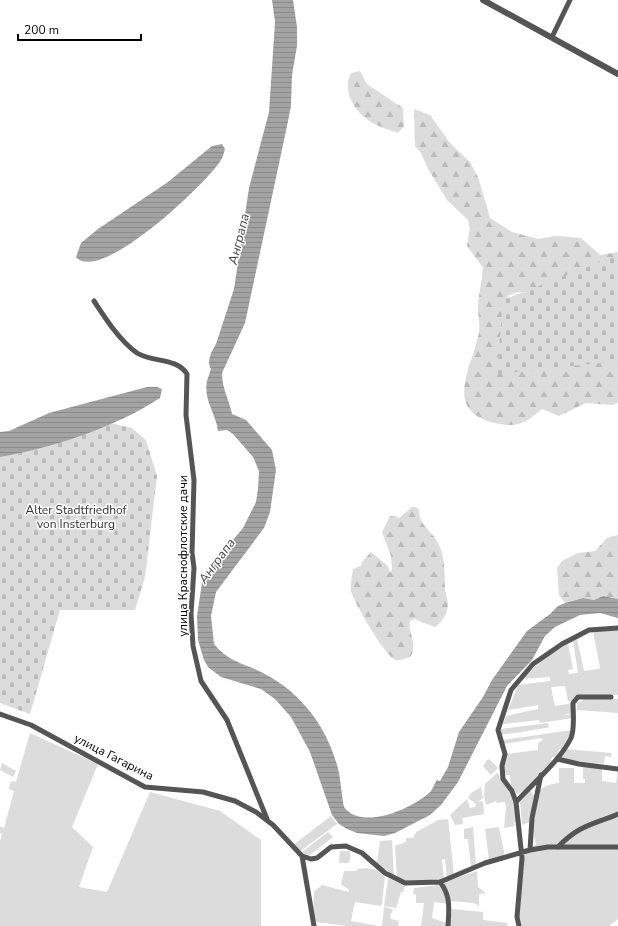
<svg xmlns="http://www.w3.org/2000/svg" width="618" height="926" font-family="'Nunito Sans',sans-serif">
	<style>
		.forest { fill: url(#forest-firs) }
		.cemetery { fill: url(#cemetery-stones) }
		.garden { fill: #dcdcdc }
		.water { fill: url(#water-rules) }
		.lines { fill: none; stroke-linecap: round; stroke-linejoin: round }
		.minor { stroke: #555; stroke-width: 5 }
		.tertiary { stroke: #555; stroke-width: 6 }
		.labels { text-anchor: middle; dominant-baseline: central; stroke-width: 3; stroke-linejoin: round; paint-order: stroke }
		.park-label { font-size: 12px; fill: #333; stroke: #fff }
		.street-label { font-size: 12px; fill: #000; stroke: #fff }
		.water-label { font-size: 13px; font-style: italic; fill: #444; stroke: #fff }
	</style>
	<defs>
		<pattern id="forest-firs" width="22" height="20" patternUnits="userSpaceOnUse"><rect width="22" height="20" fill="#dcdcdc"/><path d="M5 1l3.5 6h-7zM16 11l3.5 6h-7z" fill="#bbb"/></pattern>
		<pattern id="cemetery-stones" width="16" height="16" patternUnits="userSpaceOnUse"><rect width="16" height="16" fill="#dcdcdc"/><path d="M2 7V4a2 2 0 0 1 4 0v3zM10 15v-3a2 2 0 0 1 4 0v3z" fill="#bbb"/></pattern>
		<pattern id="water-rules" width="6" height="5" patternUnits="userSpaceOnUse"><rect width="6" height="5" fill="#a3a3a3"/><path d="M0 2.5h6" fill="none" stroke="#8b8b8b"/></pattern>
	</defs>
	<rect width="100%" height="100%" fill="#fff"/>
	<path class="forest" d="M360 71 367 84 403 108 404 126 398 133C391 130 382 128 375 124 356 115 341 92 351 73Z
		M414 109 430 115 450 143 470 162 478 177 490 218 512 232 538 239 555 236 581 238 600 255 618 252V268L548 302C533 295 523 287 508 296L506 304 618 356V403L612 405 586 403 559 416 542 409C524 424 518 428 495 423 441 410 473 367 479 332 480 323 478 314 478 305 479 293 482 280 483 268L467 246 470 228 468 220 447 200 428 169 421 153 415 146Z
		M412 507H416L419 510C419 526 431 529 438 543 446 558 444 573 445 589 445 594 448 599 448 604 448 612 442 623 435 627L414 619 410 621C407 632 418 642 411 656 407 658 401 661 396 660 386 658 354 602 351 591 350 585 352 576 353 569L361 566 362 562 371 552 388 566 390 573 392 569 391 556 382 532 390 516H395L399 518Z
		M618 535V599L603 596 594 600 583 598 565 603 559 595 557 568 562 561 578 553 595 551 607 538Z"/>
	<path class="cemetery" d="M618 255V361L497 374 503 300Z
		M110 423 132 428 146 440 157 476 145 577 135 610H60L30 714 0 703V457C38 450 74 437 110 423Z"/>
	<path class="garden" d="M618 627V695L582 696 574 701H568L565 686 551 687 555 706 573 703V713L560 716 573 714V718L540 723 539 720 503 724 506 716 538 709V705L508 710 518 685 550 681V677L522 679 545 657 568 644 573 669 568 670 569 674 578 673 573 641 577 639 584 671 598 669 600 668 593 631Z
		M587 698 618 699V713L577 710V703Z
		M548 723 549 727 546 728 501 735V729Z
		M572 730 562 749H559L557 758 552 757 551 760 554 761C544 769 529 790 517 794L511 785 510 775H506L504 767 507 754 538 750V743L543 740 541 738 504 744 503 740Z
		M30 733 98 764 72 827 93 847 79 887 107 892 150 792 220 811 261 840V926H0V841L2 834 0 833V826L4 828 14 791 9 789 11 781 16 782Z
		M565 749 612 753 611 757 605 756 604 764 560 759Z
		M489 759 498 768 491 775 483 766 487 760Z
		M2 763 16 771 13 777 0 770Z
		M583 765 602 767V781L616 783 618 768V919L609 926H522L519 915 522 849 536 845 528 810 530 822 522 825 520 802 530 790 535 797C539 787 549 784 559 783V768H574V783H585V779H583Z
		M497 773 499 774 501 780 514 798 517 821 514 822 515 826 504 828 506 806 505 802 497 803 496 801 486 805 484 796 485 784Z
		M481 787 483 798 478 802 483 801 484 814 462 818 463 824 455 825 450 815 467 799 470 808 475 807 476 804 468 798 471 793Z
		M331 816 337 824 299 852 293 845Z
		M448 819 454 875 447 878 445 859 442 860 444 879 411 883 397 879 395 846 406 842V838H413L416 832 438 820Z
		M473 827 476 865 471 867 468 839H464V829Z
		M499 827 505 857 489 860 485 829Z
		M328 832 333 837 306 858 302 852Z
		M392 840 394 878 388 874V870L383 869 377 863 380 841Z
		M340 851H350V860L348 863H339Z
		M367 868 377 870 385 877 382 903 381 906 355 902 351 921 379 926H348L316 922 313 911 314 892 322 885 349 892V890L341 884 344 871H356L357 869Z
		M477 871 478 887 486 893 479 894V906L474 903 450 901 444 882Z
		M388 878 405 886 403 892H401L396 908 384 906Z
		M438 885 443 888 449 904 434 902 432 918 446 923V926H421L424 903H416V895L413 894 414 888Z
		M384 907 393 909 390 916 391 919 399 921 398 926H382Z
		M452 909 483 912V920L508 923 507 926H449Z"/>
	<path class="water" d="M272 0H293L297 27V46L292 75 291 106 287 126 245 323 222 373C222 389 229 399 232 414L246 420 272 450 276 470 270 512 264 528 216 592 211 616 214 644C231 664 245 663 265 674 301 693 326 726 337 765 341 778 341 793 344 807 362 831 411 809 429 793 433 790 434 784 437 780L440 781 448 767 459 732 483 697 492 680 527 631 550 614 558 606 565 603 583 598 594 600 603 596 618 599V618L600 613 580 615 555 627 545 636 532 660 507 686 458 782 441 805 430 815 395 833 384 836 357 833 347 829 339 824 332 815 310 752 291 717 275 699 261 689 221 677 208 667 204 660 198 640 197 616 203 576 243 528 256 502 258 489 259 471 253 457 233 434 227 430 218 431C216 413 203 400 207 381 208 377 210 373 211 369 206 361 212 351 216 344L234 289 249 188 269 112 275 22Z
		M222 144 225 149C224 152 223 157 221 160 207 183 100 285 76 257L81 243 98 229 168 182 212 146Z
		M147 387H157L162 389 160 398C116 427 52 448 0 457V432L9 431 49 413Z"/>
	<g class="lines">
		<path class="minor" d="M552 37 570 0
			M94 301C106 319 119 340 137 353 153 363 176 357 187 374L186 415 194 480 192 553 194 568 191 614 193 646 201 681 227 720 267 819
			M0 714 31 725 145 787 203 792 235 801 256 812 273 825 302 856 311 859 317 858 331 847 346 846 362 853 385 873 405 883 440 882 485 863 530 850 532 818 541 775
			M557 759 579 764 618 769
			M516 802C534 782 559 762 571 738 575 728 573 714 573 703L578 697H611
			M558 847C579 825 592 825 618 814
			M530 850 548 847H618
			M302 856 314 926
			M440 882C451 896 449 909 448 926
			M519 926 517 917 522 858 516 802 512 791 503 779 502 766 505 754 498 730 511 690 533 664 562 644 589 630 618 628"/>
		<path class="tertiary" d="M483 0 618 74"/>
	</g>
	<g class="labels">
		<g class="park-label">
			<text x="76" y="510">Alter Stadtfriedhof<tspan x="76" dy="14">von Insterburg</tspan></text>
		</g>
		<g class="street-label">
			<text transform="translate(183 556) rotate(-90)">улица Краснофлотские дачи</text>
			<text transform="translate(114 757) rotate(27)">улица Гагарина</text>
		</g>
		<g class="water-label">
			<text transform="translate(239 239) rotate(-76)">Анграпа</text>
			<text transform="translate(217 561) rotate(-54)">Анграпа</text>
		</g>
	</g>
	<path d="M18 34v6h123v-6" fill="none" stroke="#000000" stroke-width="2"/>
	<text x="24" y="34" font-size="12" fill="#000000" stroke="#ffffff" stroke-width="3" paint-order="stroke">200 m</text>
</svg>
